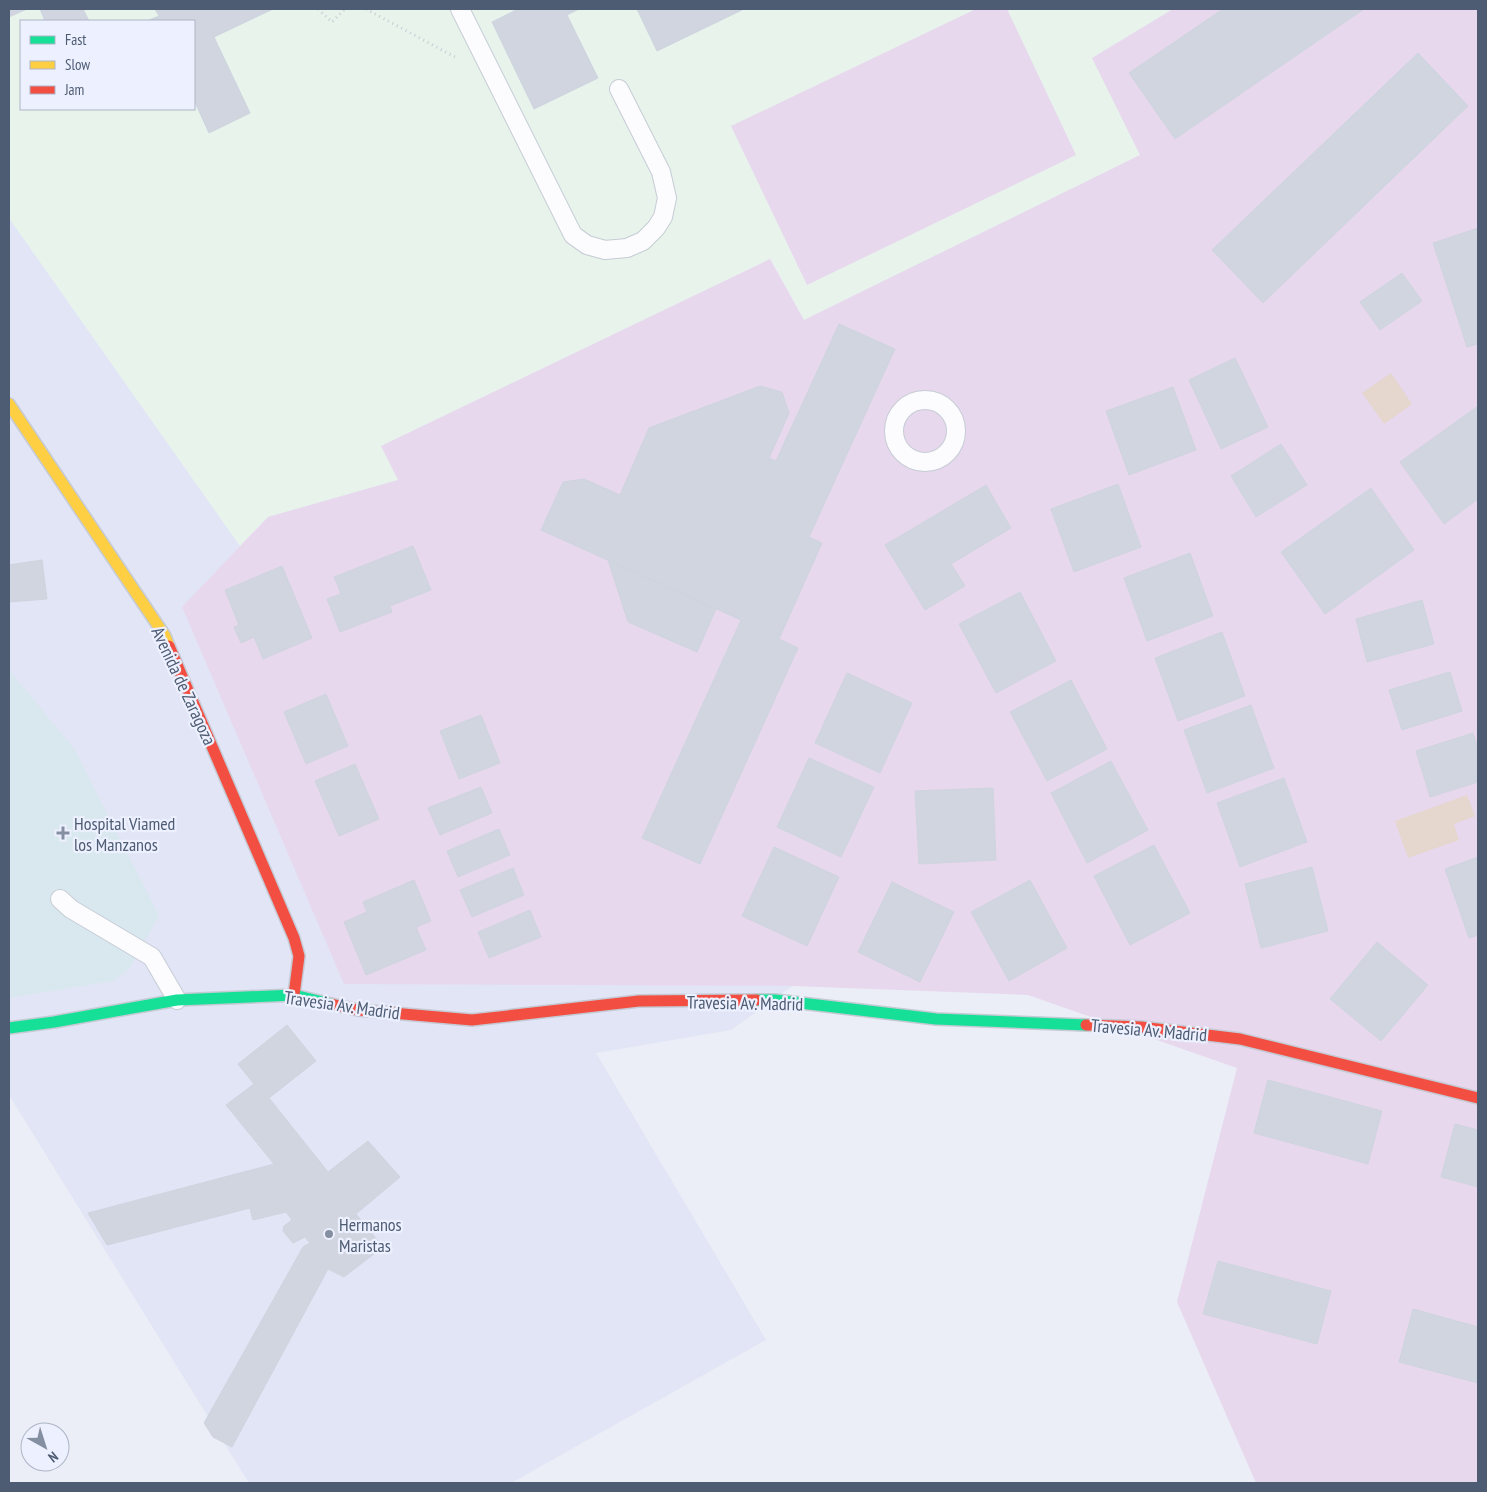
<svg xmlns="http://www.w3.org/2000/svg" width="1487" height="1492" font-family="'PT Sans Narrow',sans-serif">
	<style>
		.residential { fill: #e1e5f5 }
		.education { fill: #e8f3ec; fill-rule: evenodd }
		.medical { fill: #d9e8ef }
		.green { fill: #e7d8ee }
		.water { fill: #e5d6ce }
		.building { fill: #d1d5e0; stroke: #ced4df }
		.lines { fill: none; stroke-linecap: round; stroke-linejoin: round }
		.lane-casing { stroke: #c6ccd5; stroke-width: 20 }
		.fast-casing { stroke: #c5cad4; stroke-width: 14 }
		.slow-casing { stroke: #c5cad4; stroke-width: 14 }
		.jam-casing { stroke: #c5cad4; stroke-width: 14 }
		.path { stroke: #c8cdd5; stroke-width: 3; stroke-dasharray: 1 4; stroke-linecap: butt }
		.lane { stroke: #fcfcfe; stroke-width: 18 }
		.fast { stroke: #16e098; stroke-width: 11 }
		.slow { stroke: #ffcf43; stroke-width: 11 }
		.jam { stroke: #f24e42; stroke-width: 11 }
		.poi-dot { fill: #848fa1; stroke: #edf0fe; stroke-width: 2 }
		.labels { text-anchor: middle; dominant-baseline: central; stroke-width: 4.5; stroke-linejoin: round; paint-order: stroke }
		.street-label { font-size: 18px; fill: #4d5c73; stroke: #edf0fe }
		.poi-label { font-size: 18px; fill: #4d5c73; stroke: #edf0fe; text-anchor: start }
	</style>
	<rect width="100%" height="100%" fill="#ebeef6"/>
	<path class="residential" d="M1173 9H1478L903 907 731 1030 596 1053 766 1340 511 1483H249L9 1095V218L240 546 268 517 398 480 804 320 1140 155Z"/>
	<path class="education" d="M9 9H1173L1092 58 1141 155 804 320 771 259 381 446 398 480 268 517 240 546 9 218ZM21 21H194V109H21Z"/>
	<path class="medical" d="M9 670 75 750 159 916 129 969 113 981 9 998Z"/>
	<path class="green" d="M976 9H1007L1076 155 807 285 731 126Z
		M1173 9H1478V1483H1256L1177 1302 1237 1068 1028 995 793 986 344 984 182 607 268 517 398 480 381 446 770 259 804 320 1140 155 1092 58Z"/>
	<path class="water" d="M1391 373 1412 404 1384 424 1362 393Z
		M1467 795 1475 816 1454 824 1459 840 1408 858 1395 821Z"/>
	<path class="building" d="M9 9H27L9 17Z
		M40 9H83L89 21H45Z
		M155 9H273L214 37 250 113 209 133 194 100V21H147L159 16Z
		M518 9H579L567 15 598 78 534 109 492 22Z
		M637 9H744L657 51Z
		M1223 9H1364L1175 139 1129 73Z
		M1418 53 1468 106 1263 303 1212 250Z
		M1478 228V344L1467 347 1433 243Z
		M1402 273 1422 301 1380 330 1360 302Z
		M839 324 895 349 809 537 822 543 779 639 798 648 700 864 642 838 741 620 541 530 563 482 584 479 620 495 649 428 760 386 782 392 789 413 769 458 776 461Z
		M1235 358 1268 427 1221 449 1189 380Z
		M1173 387 1196 450 1129 475 1106 411Z
		M1478 406V499L1444 524 1400 462Z
		M1281 444 1307 485 1256 517 1231 476Z
		M1118 484 1141 547 1074 572 1051 509Z
		M986 485 1011 528 951 564 965 586 925 610 885 545Z
		M1371 488 1414 550 1325 614 1281 552Z
		M413 546 431 590 390 606 392 612 340 632 327 599 341 594 334 577Z
		M1190 553 1213 616 1147 641 1124 578Z
		M42 560 47 599 9 602V565Z
		M608 560 716 609 697 652 628 622Z
		M282 566 312 638 263 659 254 637 241 643 234 627 239 625 225 590Z
		M1020 592 1056 661 996 693 959 624Z
		M1422 600 1434 644 1367 662 1356 619Z
		M1222 632 1245 696 1178 721 1155 658Z
		M1450 672 1462 711 1402 730 1389 690Z
		M847 673 912 703 880 773 815 743Z
		M1071 680 1107 749 1047 781 1010 712Z
		M326 694 348 746 306 764 284 712Z
		M1251 705 1274 768 1207 793 1184 730Z
		M481 715 500 763 459 779 440 731Z
		M1473 733 1478 749V782L1430 797 1416 751Z
		M809 758 874 787 841 857 777 827Z
		M1111 761 1148 830 1087 863 1051 793Z
		M355 764 379 819 339 836 315 781Z
		M1284 778 1307 842 1240 867 1217 803Z
		M481 787 492 813 440 835 428 808Z
		M993 788 996 860 919 864 915 791Z
		M499 829 510 855 458 877 447 851Z
		M1154 845 1190 913 1130 945 1094 876Z
		M774 847 839 877 807 946 742 916Z
		M1478 857V935L1469 938 1445 869Z
		M1312 867 1328 931 1261 948 1245 884Z
		M513 868 524 895 472 917 460 890Z
		M414 880 431 921 416 927 426 950 366 975 344 922 367 912 363 902Z
		M1030 880 1067 948 1009 981 971 912Z
		M892 882 954 912 920 982 858 952Z
		M530 910 541 937 489 958 478 932Z
		M1377 942 1428 985 1381 1041 1330 999Z
		M287 1025 316 1061 269 1098 328 1172 368 1141 400 1177 356 1214 383 1247 344 1277 328 1269 232 1447 213 1437 204 1423 303 1247 310 1243 305 1237 293 1243 283 1231 284 1226 292 1220 286 1212 253 1220 250 1208 107 1245 88 1213 274 1164 226 1105 254 1084 238 1064Z
		M1268 1080 1382 1111 1368 1164 1254 1133Z
		M1455 1124 1478 1130V1187L1441 1177Z
		M1218 1261 1331 1291 1317 1344 1203 1314Z
		M1413 1309 1478 1327V1383L1399 1362Z"/>
	<g class="lines">
		<defs>
			<path id="lane" d="M460 9 573 235 587 245 605 250 627 248 643 241 656 228 663 217 667 198 661 172 619 89
				M894 431a31 31 0 1 1 62 0a31 31 0 1 1-62 0Z
				M60 899 71 909 152 957 177 1000"/>
			<path id="fast" d="M757 1000H775L936 1019 1086 1025
				M9 1028 54 1022 177 1000 294 995 331 1004"/>
			<path id="slow" d="M9 404 165 636 169 646"/>
			<path id="jam" d="M169 646 294 938 299 956 294 995
				M331 1004 358 1010 472 1020 639 1001 757 1000
				M1086 1025 1141 1027 1240 1039 1478 1098"/>
		</defs>
		<use href="#lane" class="lane-casing"/>
		<use href="#fast" class="fast-casing"/>
		<use href="#slow" class="slow-casing"/>
		<use href="#jam" class="jam-casing"/>
		<path class="path" d="M318 9 332 22 345 9
			M366 9 455 57"/>
		<use href="#lane" class="lane"/>
		<use href="#fast" class="fast"/>
		<use href="#slow" class="slow"/>
		<use href="#jam" class="jam"/>
	</g>
	<g class="poi-dot">
		<path d="M60.5 825.5h5v5h5v5h-5v5h-5v-5h-5v-5h5z"/>
		<circle cx="329" cy="1234" r="5"/>
	</g>
	<g class="labels">
		<g class="street-label">
			<text transform="translate(184 686) rotate(65)">Avenida de Zaragoza</text>
			<text transform="translate(745 1003) rotate(1)">Travesia Av. Madrid</text>
			<text transform="translate(342 1005) rotate(8)">Travesia Av. Madrid</text>
			<text transform="translate(1149 1030) rotate(5)">Travesia Av. Madrid</text>
		</g>
		<g class="poi-label">
			<text x="74" y="823">Hospital Viamed<tspan x="74" dy="21">los Manzanos</tspan></text>
			<text x="339" y="1224">Hermanos<tspan x="339" dy="21">Maristas</tspan></text>
		</g>
	</g>
	<rect width="1487" height="1492" fill="none" stroke="#4d5c73" stroke-width="20"/>
	<rect x="20" y="20" width="175" height="90" fill="#edf0fe" stroke="#adb5c6"/>
	<rect x="30" y="36" width="25" height="8" fill="#16e098" stroke="#adb5c6"/>
	<text x="65" y="45" font-size="15" fill="#4d5c73">Fast</text>
	<rect x="30" y="61" width="25" height="8" fill="#ffcf43" stroke="#adb5c6"/>
	<text x="65" y="70" font-size="15" fill="#4d5c73">Slow</text>
	<rect x="30" y="86" width="25" height="8" fill="#f24e42" stroke="#adb5c6"/>
	<text x="65" y="95" font-size="15" fill="#4d5c73">Jam</text>
	<g transform="translate(45 1447) rotate(141)"><circle r="24" fill="#edf0fe" stroke="#adb5c6"/>
	<path d="M0-4L9 19L0 12L-9 19Z" fill="#848fa1"/>
	<text y="-8" font-size="14" font-weight="bold" text-anchor="middle" fill="#4d5c73">N</text>
	</g>
</svg>
